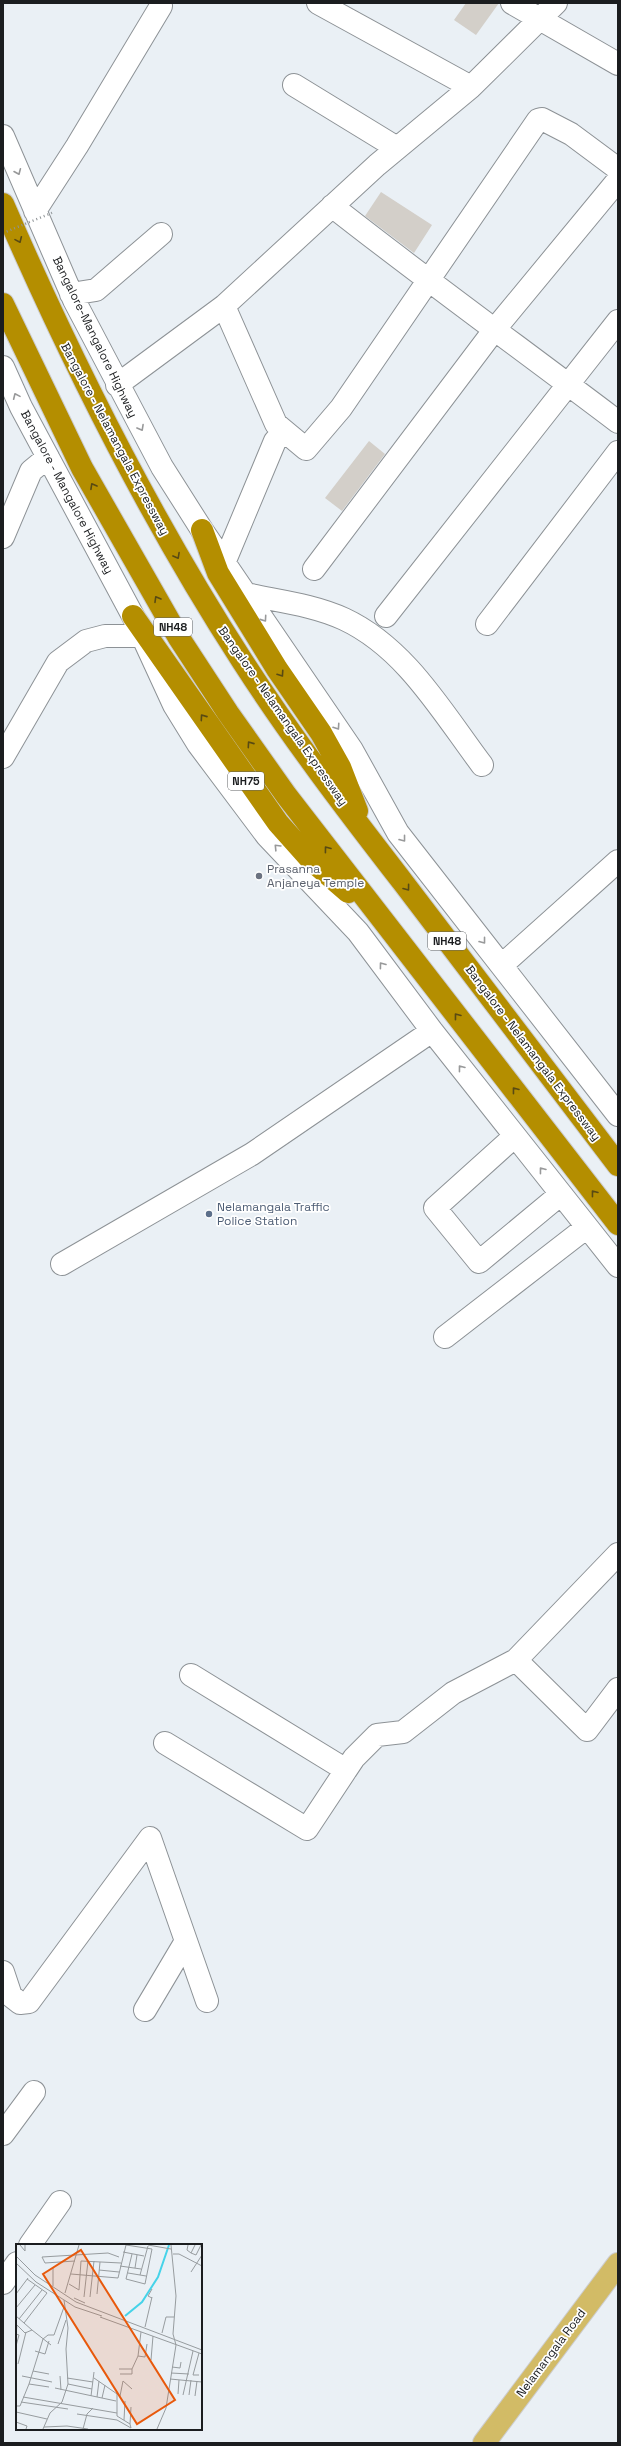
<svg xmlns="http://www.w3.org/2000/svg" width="621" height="2446" font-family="'Space Grotesk',sans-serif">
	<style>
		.building { fill: #d3cfc9 }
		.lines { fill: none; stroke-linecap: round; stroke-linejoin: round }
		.minor-casing { stroke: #8d9296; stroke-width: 24 }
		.major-casing { stroke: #cdcdce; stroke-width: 24 }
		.highway-casing { stroke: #cdcdce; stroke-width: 24 }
		.minor { stroke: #fff; stroke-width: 22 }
		.major { stroke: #d2bb66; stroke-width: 22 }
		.highway { stroke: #b48e00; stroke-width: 22 }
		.path-bridge { stroke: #8f9497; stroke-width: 2.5; stroke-dasharray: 1 3; stroke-linecap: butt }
		.oneway { stroke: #98999a }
		.oneway2 { stroke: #584a13 }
		.worship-dot { fill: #6b7280; stroke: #fff; stroke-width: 1.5 }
		.service-dot { fill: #5c6f8a; stroke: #fff; stroke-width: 1.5 }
		.labels { text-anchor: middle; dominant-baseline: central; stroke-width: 3.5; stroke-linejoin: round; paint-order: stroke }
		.shield { fill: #fff; stroke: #5f6162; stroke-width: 1 }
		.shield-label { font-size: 11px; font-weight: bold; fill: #1b1d1f }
		.street-label { font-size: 12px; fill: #1b1d1f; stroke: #fff }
		.worship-label { font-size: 12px; fill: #5b616d; stroke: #fff; text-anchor: start }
		.service-label { font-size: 12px; fill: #4e5e75; stroke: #fff; text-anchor: start }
		.inset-river { fill: none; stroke: #46d3e9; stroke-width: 2 }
		.inset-road { fill: none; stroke: #979c9f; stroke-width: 1 }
		.view { fill: #e8590c; fill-opacity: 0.15; stroke: #e8590c; stroke-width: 2 }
		.inset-edge { fill: none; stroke: #1b1d1f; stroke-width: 2 }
	</style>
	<rect width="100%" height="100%" fill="#eaf0f5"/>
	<path class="building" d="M466 3H499L476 35 454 20Z
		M381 192 432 225 414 253 365 216Z
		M369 441 385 454 342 511 325 498Z"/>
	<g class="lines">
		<defs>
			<path id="minor" d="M318 3 471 87
				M512 3 618 64
				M294 85 397 148
				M3 136 74 300 162 467 202 530 352 750 398 833 618 1115
				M332 206C426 280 523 350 618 422
				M35 211 77 146 161 6
				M71 294 96 290 161 234
				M224 306 276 424 306 449 341 408 538 120 542 119 571 134 618 169
				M3 367 21 407 133 616 174 705 198 744 267 836 358 932 432 1031 618 1266
				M117 385 224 306 377 165 471 87 556 3
				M3 537 31 471 48 457
				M224 563 275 441 284 431
				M314 569 495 329 618 180
				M246 594C278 601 314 605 344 619 406 648 442 712 482 765
				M386 616 618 321
				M487 624 618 452
				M3 757 58 662 86 641 105 636H142
				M502 965 618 861
				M515 1136 435 1208 479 1262 561 1194
				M62 1264 252 1154 432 1031
				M445 1337 587 1227
				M516 1660 587 1730 618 1689
				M191 1675 346 1770 354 1758 377 1735 403 1732 453 1693 516 1660 618 1554
				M165 1743 307 1829 346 1770
				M3 1972 11 1996 20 2003 29 2002 150 1838 207 2001
				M145 2010 186 1941
				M3 2134 34 2092
				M30 2245 60 2202
				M3 2283 17 2263"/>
			<path id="major" d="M484 2443 618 2264"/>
			<path id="highway" d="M3 204C72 363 149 517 243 662 292 738 347 810 402 881 474 976 546 1071 618 1165
				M3 304 82 468 179 638 228 713 286 795 618 1224
				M202 530 218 573 277 669 321 733 340 767 357 811
				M133 616 278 823 311 860 348 892"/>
		</defs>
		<use href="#minor" class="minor-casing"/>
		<use href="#major" class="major-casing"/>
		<use href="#highway" class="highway-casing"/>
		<use href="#minor" class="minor"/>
		<use href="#major" class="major"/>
		<use href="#highway" class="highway"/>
		<path class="path-bridge" d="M3 233 54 212"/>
	</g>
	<defs><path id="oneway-chevron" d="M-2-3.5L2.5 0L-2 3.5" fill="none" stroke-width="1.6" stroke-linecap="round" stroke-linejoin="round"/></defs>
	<g class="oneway">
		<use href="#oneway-chevron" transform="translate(18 172) rotate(67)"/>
		<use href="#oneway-chevron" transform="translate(16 396) rotate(-114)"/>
		<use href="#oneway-chevron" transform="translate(141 428) rotate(61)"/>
		<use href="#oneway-chevron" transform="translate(264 619) rotate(55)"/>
		<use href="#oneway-chevron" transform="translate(337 727) rotate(56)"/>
		<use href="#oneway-chevron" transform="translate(403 839) rotate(52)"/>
		<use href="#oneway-chevron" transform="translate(277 847) rotate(-134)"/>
		<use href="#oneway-chevron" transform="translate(483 941) rotate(52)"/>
		<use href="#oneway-chevron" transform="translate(382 965) rotate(-127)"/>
		<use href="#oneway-chevron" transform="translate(461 1068) rotate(-128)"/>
		<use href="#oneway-chevron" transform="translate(542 1170) rotate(-128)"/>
	</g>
	<g class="oneway2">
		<use href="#oneway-chevron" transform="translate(19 240) rotate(66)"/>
		<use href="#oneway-chevron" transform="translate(93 486) rotate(-119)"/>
		<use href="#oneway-chevron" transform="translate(177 556) rotate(61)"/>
		<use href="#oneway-chevron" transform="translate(157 599) rotate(-120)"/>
		<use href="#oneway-chevron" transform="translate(281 674) rotate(56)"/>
		<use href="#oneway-chevron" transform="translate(203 717) rotate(-125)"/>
		<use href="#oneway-chevron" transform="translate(250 744) rotate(-125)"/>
		<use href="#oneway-chevron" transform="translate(327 849) rotate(-127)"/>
		<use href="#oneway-chevron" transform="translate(407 888) rotate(53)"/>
		<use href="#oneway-chevron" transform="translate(457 1016) rotate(-128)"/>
		<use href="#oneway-chevron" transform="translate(515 1090) rotate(-128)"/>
		<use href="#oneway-chevron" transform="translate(594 1193) rotate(-128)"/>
	</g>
	<circle class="worship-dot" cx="259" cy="876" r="4"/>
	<circle class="service-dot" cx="209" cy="1214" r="4"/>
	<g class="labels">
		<g class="shield">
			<rect x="154" y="618" width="38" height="18" rx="3"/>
			<rect x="228" y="772" width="36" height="18" rx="3"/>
			<rect x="428" y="932" width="38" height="18" rx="3"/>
		</g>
		<g class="shield-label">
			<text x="173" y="627">NH48</text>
			<text x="246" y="781">NH75</text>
			<text x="447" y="941">NH48</text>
		</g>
		<g class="street-label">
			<text transform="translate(95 337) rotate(64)">Bangalore-Mangalore Highway</text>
			<text transform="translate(115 439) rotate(62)">Bangalore - Nelamangala Expressway</text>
			<text transform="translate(67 492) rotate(62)">Bangalore - Mangalore Highway</text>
			<text transform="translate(283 716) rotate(55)">Bangalore - Nelamangala Expressway</text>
			<text transform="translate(533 1053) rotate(53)">Bangalore - Nelamangala Expressway</text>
			<text transform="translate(551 2353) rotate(-53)">Nelamangala Road</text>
		</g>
		<g class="worship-label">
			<text x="267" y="869">Prasanna<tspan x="267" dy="14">Anjaneya Temple</tspan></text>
		</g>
		<g class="service-label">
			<text x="217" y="1207">Nelamangala Traffic<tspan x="217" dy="14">Police Station</tspan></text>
		</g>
	</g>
	<g transform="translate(16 2244)">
		<rect width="186" height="186" fill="#eaf0f5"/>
		<path class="inset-river" d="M109 72 126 58 142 33 153 1"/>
		<path class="inset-road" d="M4 1 9 7V1M110 1 136 5 129 40 110 35 116 10M132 1 155 5M172 1 171 6 175 9 179 1M107 8 128 12M175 9 180 11 185 1M157 10H163L186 22M0 12 19 31 60 58 186 106M59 17 29 19 26 13 92 9 103 13M0 19 20 38 59 63M104 22 125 25M37 24V42M119 24 121 11M83 26 103 28M175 28 186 11M112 29 130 32M55 30 102 34 110 1M124 31 132 2M53 40 63 46 65 17 105 19M136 45 132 52 136 54M49 49 63 1M0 50 12 34M81 50 84 18M68 53 72 17M74 53 78 17M58 54 69 59M59 63 86 72M0 64 19 41M0 72 16 86 9 89 0 80M84 73 186 110M3 75 26 46M8 79 31 49 11 35M129 83 136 53M16 86 35 101M146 89 150 73H158M42 100 50 76M0 102 3 91 0 90 1 81M19 107 29 110 33 97M122 112 129 113 131 100M135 116 137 92M2 120 10 88M156 123 164 124 165 118M103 125H116L122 112 125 88M17 127 33 130M155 129 173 130M104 130H116V125M183 131H177L183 109M6 132 36 138M44 132 45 146M51 134 77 138M78 134 104 152 107 137 116 145M154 135 186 138M13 140 33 143M52 140 76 145M39 144 100 157M101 149V172L114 180 115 184M162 150 163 136M167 151 177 107M173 151 175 136M75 152 78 128M179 152 181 137M7 153 101 169M81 153 83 137M86 154 89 141M5 158 52 165M0 162H4L13 140 27 95 32 91H38L48 63M0 168 31 175M61 170 101 176 115 184M108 176 109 157M0 178 11 182 10 185M114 180 115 163M28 183 51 182 72 185M27 185 34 169 46 158 52 140 50 105 52 84 48 56M67 185 71 170 77 164M141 185 150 164 160 101 157 90 160 52 155 1"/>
		<path class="view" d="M65 6 159 156 121 180 27 30Z"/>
		<rect width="186" height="186" class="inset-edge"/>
	</g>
	<rect width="621" height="2446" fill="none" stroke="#1b1d1f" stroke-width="8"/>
</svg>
